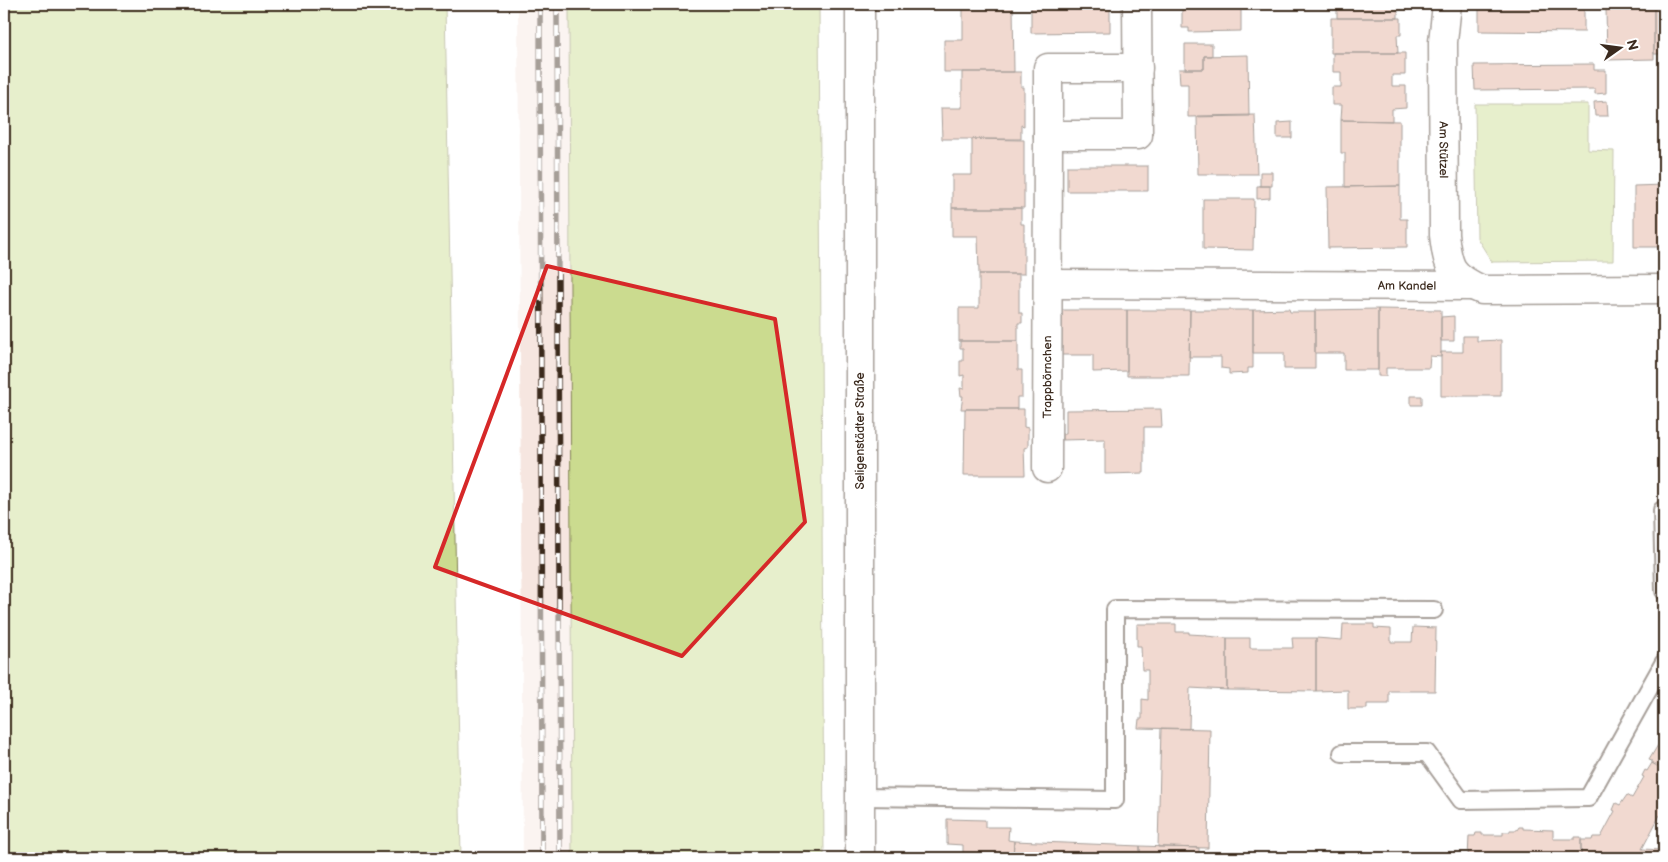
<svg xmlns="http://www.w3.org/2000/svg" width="1668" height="862" font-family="'Balsamiq Sans',sans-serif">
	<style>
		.built { fill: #f6e6e0 }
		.green { fill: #cbdb8f; stroke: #838256 }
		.building { fill: #e1ab97; stroke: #3b2a1e }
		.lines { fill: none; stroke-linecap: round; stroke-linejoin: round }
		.lane-casing { stroke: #3b2a1e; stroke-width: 20 }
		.street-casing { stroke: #3b2a1e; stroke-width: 31 }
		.secondary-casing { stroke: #3b2a1e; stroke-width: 31 }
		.lane { stroke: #fff; stroke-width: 16 }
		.street { stroke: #fff; stroke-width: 28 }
		.secondary { stroke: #fff; stroke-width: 28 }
		.rail-casing { stroke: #3b2a1e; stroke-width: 5.5 }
		.rail { stroke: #fff; stroke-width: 4; stroke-dasharray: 11; stroke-linecap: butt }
		.marked { fill: none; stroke: #d62828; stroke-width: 4; stroke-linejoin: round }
		.labels { text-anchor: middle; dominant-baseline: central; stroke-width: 4; stroke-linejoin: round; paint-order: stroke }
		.street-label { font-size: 12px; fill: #3b2a1e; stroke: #fff }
	</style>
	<rect width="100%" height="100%" fill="#fff"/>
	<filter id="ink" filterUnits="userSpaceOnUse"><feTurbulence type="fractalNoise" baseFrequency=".02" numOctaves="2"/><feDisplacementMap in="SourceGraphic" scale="10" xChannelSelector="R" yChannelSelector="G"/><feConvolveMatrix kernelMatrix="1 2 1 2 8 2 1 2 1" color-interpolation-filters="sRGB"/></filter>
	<g filter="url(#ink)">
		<path class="built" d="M518 4H569L572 858H523Z"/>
		<path class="green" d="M4 4H445L461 858H4Z
			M569 4H819L824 858H572Z
			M1475 104H1588V150L1614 151 1613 261 1492 262 1477 238Z"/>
		<path class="building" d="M951 4H1013V6H951Z
			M1182 4H1241V31L1189 32V28H1182Z
			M1337 4H1398V18H1337Z
			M963 6H1013L1014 72H944V40H963Z
			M1031 7H1110V32L1031 33Z
			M1479 7H1584V32L1479 31Z
			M1606 8H1654V59L1607 60Z
			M1654 8H1664V75L1663 54H1654Z
			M1331 18H1401V35H1397L1398 53H1331Z
			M1185 44H1212V56H1204V69H1185Z
			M1333 53H1405V75H1392V86H1406V108L1392 109V121L1341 120 1342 105H1332V87H1341V72H1333Z
			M1248 55 1249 116 1188 117V84H1180L1179 69H1204V56Z
			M1594 64V70H1606V93L1595 94V89L1475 90 1474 65Z
			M962 72H1021V87H1024V126L1021 125V139H942L941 108H962Z
			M1607 101 1608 116H1595L1594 102Z
			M1255 115 1257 174H1198L1197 116Z
			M1341 120 1400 121V186L1345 187V153H1341Z
			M1292 122V138H1277V123Z
			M972 139 1024 140V208H952V175H972Z
			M1067 166H1148V191H1067Z
			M1260 172H1272V186H1260Z
			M1664 185V247H1634V186Z
			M1257 186H1270V198L1257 199Z
			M1400 186V219H1407V247L1328 248 1327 187Z
			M1203 199H1254L1253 250 1203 249Z
			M952 208H1021V224H1024V274H979L978 236H952Z
			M979 274H1019V313H1022V323H1018V341H959V308H979Z
			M1289 309 1290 312H1315V369H1284V353H1253V310Z
			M1378 309 1441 310V357L1430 356 1429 368H1386V376H1378Z
			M1378 309V370H1344V353H1315V310Z
			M1061 310H1127V371L1093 372V355H1060Z
			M1127 310H1190L1189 376H1127Z
			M1190 310H1253V368H1248V373L1229 374V369L1221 368V357H1189Z
			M1454 316V341H1441V317Z
			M1463 336H1477V341L1501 340V396H1441V352H1463Z
			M960 341H1018V370H1022V397H1017V409H961L963 396H961L960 388 964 389V375L960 376V361H963V348H960Z
			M1411 396H1422V405H1411Z
			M965 409H1024V427L1028 428V447L1024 448 1025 475H964Z
			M1161 409 1162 427H1144V473L1105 474V439L1062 440V434H1066V410Z
			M1137 624H1176V632H1189V634L1206 635V636L1227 638V690L1190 688 1189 729 1138 728 1139 719H1142V699L1148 700V670H1142L1141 646H1137Z
			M1343 624H1374V628L1391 629V642H1412L1413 627 1436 628 1435 691H1389V704H1367V709H1348V690L1316 691V638L1342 640Z
			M1227 638H1250V648H1293L1292 638H1316V691L1227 690Z
			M1664 721V770L1652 763V761L1649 760 1664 735 1660 733Z
			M1161 728 1210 729 1208 848 1158 847Z
			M1652 763 1664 770V818L1660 815 1642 849 1662 850 1664 852V858H1581V840H1592L1593 837H1601L1615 811 1613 810 1616 803 1620 805 1627 795 1632 798 1644 777 1642 776 1645 770 1647 771Z
			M947 819 985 820V827H1009L1008 840 1014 841 1013 858H963V845L947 844Z
			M1519 827H1523V829L1553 830V839H1575V837H1581V858H1468L1469 836H1475L1476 833H1482V835H1503V832H1510V830H1517Z
			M1014 841 1140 846V858H1013Z
			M1140 846 1199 848V855L1219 856V858H1140Z"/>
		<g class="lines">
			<defs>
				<path id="lane" d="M1662 510 1664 591
					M1342 753H1427L1461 800 1588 798 1664 662
					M860 797 1115 800V609L1434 610"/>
				<g id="street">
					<path id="s1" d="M1447 4 1443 42 1444 235C1448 267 1450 276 1482 290L1664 289"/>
					<path d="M1048 135V68H1138"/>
					<path id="s2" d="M1048 284 1472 286"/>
					<path id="s3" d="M1047 468 1048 135H1138L1137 4"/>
				</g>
				<path id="secondary" d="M860 4V858"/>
			</defs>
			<use href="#lane" class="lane-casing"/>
			<use href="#street" class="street-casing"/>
			<use href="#secondary" class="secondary-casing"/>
			<use href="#lane" class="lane"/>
			<use href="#street" class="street"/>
			<use href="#secondary" class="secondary"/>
			<defs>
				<path id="rail" d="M540 4 542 858
					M557 4 560 858"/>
			</defs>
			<use href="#rail" class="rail-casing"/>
			<use href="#rail" class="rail"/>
		</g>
	</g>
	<path d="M0 0H1668V862H0ZM547 266 775 319 805 522 682 656 435 567Z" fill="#fff" fill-opacity=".55" fill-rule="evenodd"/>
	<path class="marked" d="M547 266 775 319 805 522 682 656 435 567Z"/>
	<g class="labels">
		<g class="street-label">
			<text stroke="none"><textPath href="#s1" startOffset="146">Am Stützel</textPath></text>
			<text stroke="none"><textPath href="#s2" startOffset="359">Am Kandel</textPath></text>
			<text stroke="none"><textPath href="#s3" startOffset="91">Trappbörnchen</textPath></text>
			<text transform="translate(860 431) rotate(-90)">Seligenstädter Straße</text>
		</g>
	</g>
	<rect width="1668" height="862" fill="none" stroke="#fff" stroke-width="20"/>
	<rect x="10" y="10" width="1648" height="842" fill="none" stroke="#3b2a1e" stroke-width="2" filter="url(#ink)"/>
	<g transform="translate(1620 48) rotate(76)" stroke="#ffffff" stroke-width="4" paint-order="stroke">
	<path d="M0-4L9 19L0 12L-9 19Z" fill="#3b2a1e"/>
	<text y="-8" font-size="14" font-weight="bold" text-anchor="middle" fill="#3b2a1e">N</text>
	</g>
</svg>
